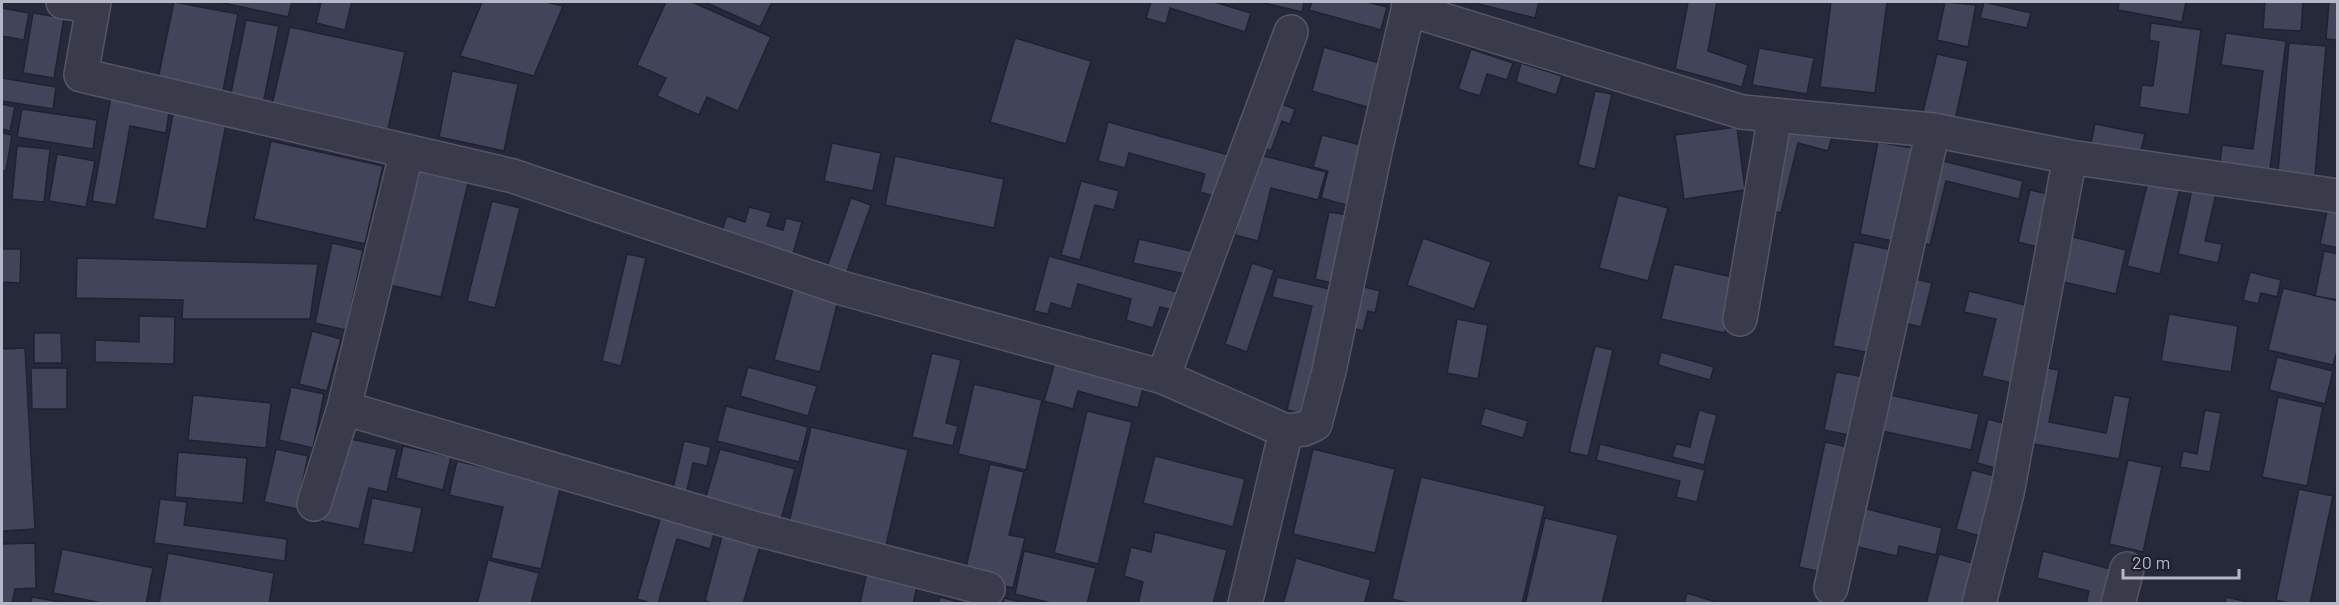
<svg xmlns="http://www.w3.org/2000/svg" width="2339" height="605" font-family="Barlow,sans-serif">
	<style>
		.building { fill: #42455a; stroke: #202232; stroke-width: 1.5 }
		.lines { fill: none; stroke-linecap: round; stroke-linejoin: round }
		.minor-casing { stroke: #545666; stroke-width: 36 }
		.minor { stroke: #393b4b; stroke-width: 33 }
	</style>
	<rect width="100%" height="100%" fill="#26293a"/>
	<path class="building" d="M174 2 238 14 222 96 157 83Z
		M219 2H292L288 17Z
		M321 2H352L345 30 316 23Z
		M482 2H546L563 6 534 76 460 56Z
		M666 2H692L771 37 738 111 707 97 699 115 657 96 666 78 637 65Z
		M705 2H772L760 27Z
		M1151 2H1214L1251 13 1245 32 1170 8 1166 24 1146 18Z
		M1260 2H1304L1302 12Z
		M1312 2H1367L1387 7 1381 30 1309 10Z
		M1471 2H1539L1535 18Z
		M1688 2H1717L1708 51 1748 65 1742 87 1675 69Z
		M1831 2H1887L1875 93 1820 87Z
		M1945 2 1976 5 1968 47 1937 40Z
		M1984 2 2031 13 2027 28 1980 18Z
		M2119 2H2186L2182 22 2118 10Z
		M2265 2H2303L2301 31 2263 29Z
		M2329 2H2338V40L2326 39Z
		M2 8 29 13 24 40 2 36Z
		M33 13 64 18 54 78 23 73Z
		M246 20 279 26 262 109 229 102Z
		M2151 23 2201 30 2189 115 2139 107 2142 85 2153 86 2159 42 2149 40Z
		M290 27 405 52 386 138 270 113Z
		M2226 33 2286 41 2270 169 2220 163 2222 145 2253 149 2263 71 2221 65Z
		M1015 38 1091 61 1066 144 990 122Z
		M2289 43 2326 46 2315 175 2278 172Z
		M1324 47 1386 65 1374 109 1312 91Z
		M1759 48 1814 58 1807 94 1752 85Z
		M1471 49 1513 63 1507 80 1487 74 1480 96 1458 89Z
		M1937 54 1968 61 1955 120 1923 112Z
		M1521 63 1562 76 1556 95 1516 82Z
		M452 71 518 84 504 151 439 137Z
		M2 78 56 87 53 109 2 101Z
		M1595 91 1612 94 1595 169 1578 165Z
		M111 96 170 106 166 133 130 126 116 205 92 201Z
		M1271 100 1295 109 1290 124 1282 121 1271 151 1254 144Z
		M2 104 15 107 10 131 2 129Z
		M22 109 97 120 93 149 17 137Z
		M174 109 227 119 206 229 153 219Z
		M1108 122 1229 155 1218 197 1200 192 1205 174 1129 153 1125 168 1098 161Z
		M1786 122 1833 133 1828 151 1798 143 1781 213 1765 209Z
		M2095 124 2145 134 2140 154 2091 143Z
		M1737 127 1745 190 1684 199 1675 135Z
		M2 133 12 135 6 171H2Z
		M1322 135 1365 146 1350 206 1321 198 1328 171 1313 167Z
		M271 141 383 166 365 244 254 219Z
		M1878 142 1912 148 1893 241 1860 234Z
		M832 143 881 153 873 191 824 181Z
		M17 146 50 149 44 202 12 199Z
		M57 154 95 161 86 207 49 201Z
		M1256 154 1326 172 1318 200 1271 188 1258 241 1235 235Z
		M895 156 1004 179 994 228 885 205Z
		M1935 159 2023 181 2019 199 1946 181 1930 245 1914 241Z
		M412 170 468 183 441 297 386 284Z
		M1081 181 1119 191 1114 210 1095 205 1080 260 1061 255Z
		M2148 181 2180 188 2160 274 2127 266Z
		M2192 189 2216 194 2205 241 2222 244 2218 263 2178 254Z
		M2030 190 2058 196 2046 249 2018 242Z
		M1618 195 1668 208 1648 281 1599 268Z
		M851 198 871 205 846 274 827 267Z
		M492 201 520 208 495 308 467 301Z
		M749 207 771 213 767 226 783 230 786 218 802 222 792 257 720 236 727 216 745 222Z
		M2328 207 2338 209V248L2320 244Z
		M1329 212 1350 215 1336 284 1315 279Z
		M2065 235 2126 250 2116 294 2055 280Z
		M1423 238 1491 262 1474 309 1407 285Z
		M1139 239 1195 252 1190 275 1133 263Z
		M1854 242 1892 250 1871 353 1833 346Z
		M332 243 363 250 346 330 315 323Z
		M2 249H21L20 283 2 282Z
		M2324 251 2338 254V300L2315 296Z
		M627 254 646 258 621 366 602 361Z
		M1049 256 1177 292 1172 310 1160 307 1153 328 1126 320 1131 299 1078 284 1071 309 1051 303 1048 314 1034 311Z
		M77 258 318 264 310 319H182L183 300 76 298Z
		M1252 263 1274 270 1247 352 1225 344Z
		M1674 264 1737 278 1725 333 1661 319Z
		M2250 272 2281 280 2277 297 2261 293 2258 304 2243 300Z
		M1277 277 1338 291 1308 415 1287 410 1312 306 1272 297Z
		M1911 278 1932 283 1921 327 1900 322Z
		M1357 285 1380 291 1375 313 1368 311 1363 331 1346 326Z
		M2283 288 2338 301V348L2333 365 2268 350Z
		M793 289 838 301 820 372 774 360Z
		M1969 291 2033 307 2016 384 1982 376 1996 319 1964 312Z
		M2169 314 2238 326 2231 372 2161 361Z
		M139 316 175 317 174 364 95 362V340L139 342Z
		M1457 319 1488 325 1478 379 1447 373Z
		M312 331 341 339 327 391 299 384Z
		M34 333H61L62 363H34Z
		M1595 346 1613 350 1588 456 1569 452Z
		M25 348 35 529 2 531V349Z
		M1661 352 1714 367 1710 380 1658 365Z
		M932 353 961 360 946 423 958 426 953 446 912 437Z
		M2277 357 2333 371 2325 404 2269 390Z
		M1055 362 1143 388 1138 408 1078 391 1073 409 1044 401Z
		M2036 366 2059 370 2049 422 2106 433 2114 395 2130 398 2119 459 2022 442Z
		M748 367 817 386 808 416 740 396Z
		M31 368H67V409H32Z
		M1836 372 1865 377 1853 436 1824 430Z
		M974 384 1042 400 1026 470 958 454Z
		M291 387 324 394 313 448 279 440Z
		M1880 393 1979 414 1971 450 1873 429Z
		M193 395 271 403 266 448 188 440Z
		M2278 397 2323 407 2307 486 2262 477Z
		M726 406 808 427 799 462 717 441Z
		M1485 408 1528 421 1523 438 1480 425Z
		M1699 410 1717 415 1704 465 1672 457 1676 444 1690 447Z
		M2205 410 2221 413 2210 472 2180 467 2183 451 2197 454Z
		M1087 411 1132 422 1098 564 1054 553Z
		M1988 419 2010 425 1999 469 1977 463Z
		M811 427 908 450 885 550 788 527Z
		M341 437 397 449 387 492 369 488 359 529 322 521Z
		M684 441 711 447 707 466 693 463 686 495 672 492Z
		M1825 442 1848 447 1821 572 1799 567Z
		M1600 444 1705 470 1697 502 1676 497 1680 481 1596 460Z
		M403 446 451 457 443 490 396 478Z
		M276 449 308 456 297 509 264 502Z
		M720 449 795 469 780 523 704 503Z
		M1313 449 1395 469 1375 553 1293 534Z
		M178 452 247 458 243 503 175 497Z
		M1155 456 1245 479 1233 527 1143 503Z
		M2128 460 2162 467 2143 552 2109 544Z
		M457 461 561 485 541 569 491 558 503 507 449 495Z
		M990 464 1024 472 1009 535 1025 538 1013 588 964 576Z
		M1972 470 1999 477 1983 537 1956 529Z
		M1421 477 1545 506 1522 604H1413L1392 599Z
		M2299 489 2333 496 2310 604H2293L2276 600Z
		M372 498 422 508 413 553 363 544Z
		M160 499 187 502 184 525 287 539 285 561 154 543Z
		M1863 508 1942 528 1936 555 1899 546 1897 556 1854 546Z
		M661 516 715 531 710 549 677 539 658 604H654L637 599Z
		M1545 518 1618 535 1602 604H1525Z
		M1155 532 1227 550 1213 604H1138L1143 582 1124 576 1131 547 1151 552Z
		M722 536 760 546 743 604H714L705 601Z
		M35 543 36 588 15 589 12 604H2V544Z
		M62 549 153 568 146 604H106L53 593Z
		M1024 551 1096 568 1087 604H1055L1015 594Z
		M2043 551 2114 570 2105 604H2086L2089 591 2037 578Z
		M168 553 274 573 269 604H159Z
		M1939 554 1980 565 1970 604H1926Z
		M1296 558 1371 580 1364 604H1283Z
		M488 560 539 573 531 604H477Z
		M867 571 918 582 913 604H860Z
		M1687 593 1722 604H1684Z
		M32 597 72 604H31Z
		M940 597 966 604H938Z
		M2226 597 2257 604H2225Z
		M1004 598 1024 603V604H1003Z"/>
	<g class="lines">
		<defs>
			<path id="minor" d="M63 2 93 6
				M94 2 81 75 513 176 842 288 1163 377 1286 431
				M1408 9 1742 112 1933 130 2070 157 2338 196
				M1740 319 1775 115
				M1163 377 1291 32
				M344 408 760 530 988 589
				M314 504 344 408 407 151
				M1831 588 1933 130
				M1245 604 1286 431 1304 429 1315 424 1329 371 1376 147 1410 2
				M1979 604 2007 493 2070 157
				M2118 604 2127 569"/>
		</defs>
		<use href="#minor" class="minor-casing"/>
		<use href="#minor" class="minor"/>
	</g>
	<rect width="2339" height="605" fill="none" stroke="#b5b7c6" stroke-width="6"/>
	<path d="M2123 569v9h116v-9" fill="none" stroke="#b5b7c6" stroke-width="3"/>
	<text x="2132" y="569" font-size="18" fill="#b5b7c6" stroke="#1e2030" stroke-width="4.5" paint-order="stroke">20 m</text>
</svg>
